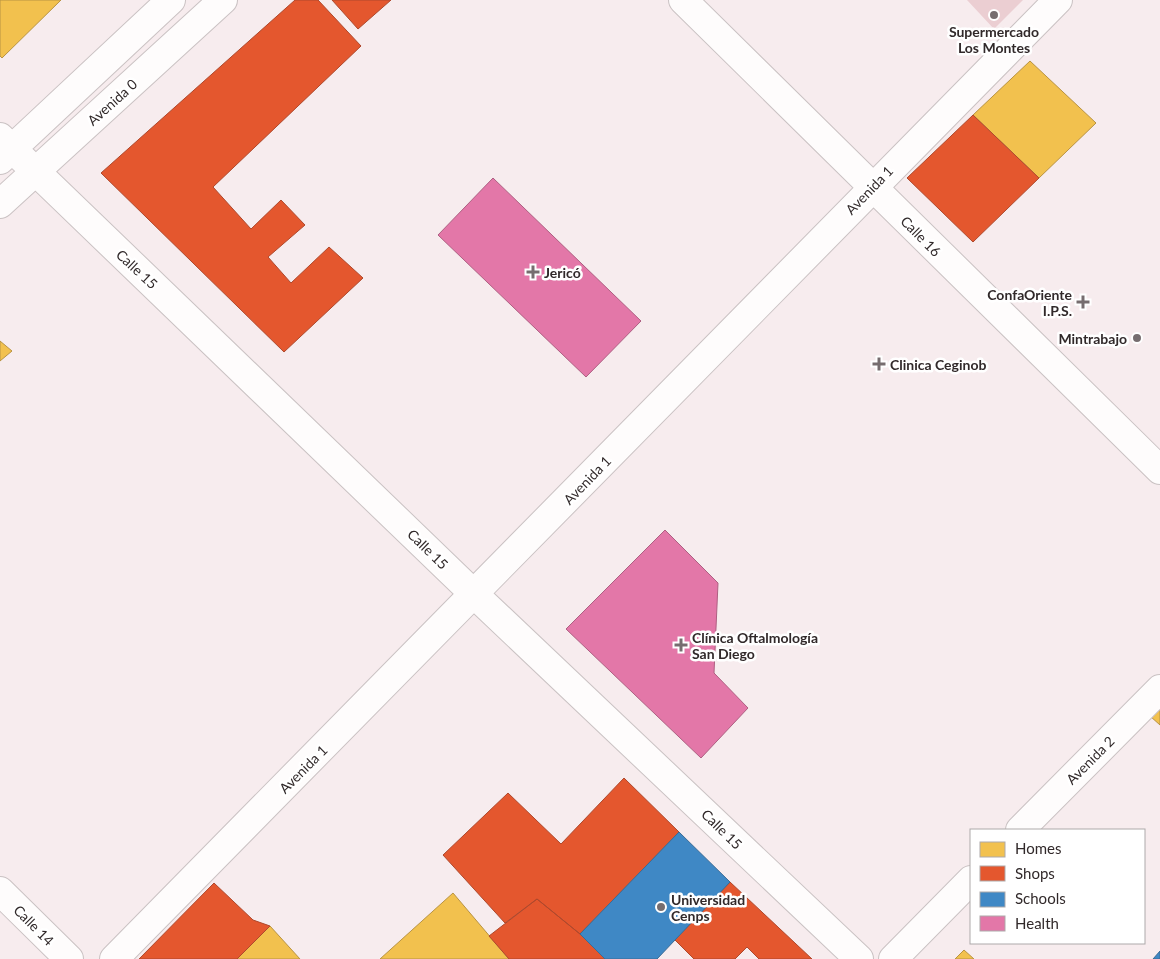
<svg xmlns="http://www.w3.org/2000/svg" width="1160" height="959" font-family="Lato,sans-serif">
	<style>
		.green { fill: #ebced2 }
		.homes { fill: #f2c14e; stroke: #b89343 }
		.shops { fill: #e4572e; stroke: #ae492d }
		.schools { fill: #3f88c5; stroke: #3b6c96 }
		.health { fill: #e377a8; stroke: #ae6082 }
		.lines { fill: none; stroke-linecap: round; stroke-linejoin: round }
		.minor-casing { stroke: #cac2c3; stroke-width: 30 }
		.minor { stroke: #fefcfc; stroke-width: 28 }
		.poi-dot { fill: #766d6f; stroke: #fff; stroke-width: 2 }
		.labels { text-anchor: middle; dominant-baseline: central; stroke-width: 5; stroke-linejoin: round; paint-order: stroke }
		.poi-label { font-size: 14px; font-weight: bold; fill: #31292a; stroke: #fff; text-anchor: start }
		.street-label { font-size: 14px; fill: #31292a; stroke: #fff }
	</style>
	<rect width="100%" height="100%" fill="#f7ecee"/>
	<path class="green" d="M967 0H1023L994 29Z"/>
	<path class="homes" d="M0 0H61L2 58 0 56Z
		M1030 61 1096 123 1039 178 973 115Z
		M0 341 12 351 0 361Z
		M1160 705V725L1150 716Z
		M453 893 509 959H380Z
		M270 926 300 959H237Z
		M964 950 974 959H955Z"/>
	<path class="shops" d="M295 0H318L361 46 213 187 251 229 281 200 305 225 268 257 291 283 329 247 363 278 284 352 101 173Z
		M332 0H391L358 29Z
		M973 115 1039 178 973 242 907 178Z
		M624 778 679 832 580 934 537 899 505 923 443 855 508 793 561 844Z
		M730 882 812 959H759L747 947 735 959H694L675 940Z
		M214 883 253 920 270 926 237 959H139Z
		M537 899 580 934 606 959H509L489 936Z"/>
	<path class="schools" d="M679 832 730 882 657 959H605L580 934Z
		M1160 951V959H1153Z"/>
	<path class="health" d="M493 178 641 321 586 377 438 235Z
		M665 530 718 583 714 673 748 708 701 758 566 629Z"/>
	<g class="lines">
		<defs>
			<path id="minor" d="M683 0 1160 470
				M0 137 475 595 859 959
				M0 160 171 0
				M0 204 223 0
				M1020 830 1160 689
				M0 891 69 959
				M114 959 1058 0
				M893 959 971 880"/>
		</defs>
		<use href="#minor" class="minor-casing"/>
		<use href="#minor" class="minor"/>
	</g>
	<g class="poi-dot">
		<circle cx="994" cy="15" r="5"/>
		<path d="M530.5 264.5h5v5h5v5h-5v5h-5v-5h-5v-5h5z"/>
		<path d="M1080.5 294.5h5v5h5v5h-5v5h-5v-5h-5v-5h5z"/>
		<circle cx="1137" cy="338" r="5"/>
		<path d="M876.5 356.5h5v5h5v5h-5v5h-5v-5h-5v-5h5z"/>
		<path d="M678.5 637.5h5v5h5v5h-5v5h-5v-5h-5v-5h5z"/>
		<circle cx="661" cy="907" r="5"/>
	</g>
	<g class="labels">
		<g class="poi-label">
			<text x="994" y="31" text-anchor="middle">Supermercado<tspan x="994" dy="16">Los Montes</tspan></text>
			<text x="544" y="272">Jericó</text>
			<text x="1072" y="294" text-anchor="end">ConfaOriente<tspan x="1072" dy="16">I.P.S.</tspan></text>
			<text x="1127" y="338" text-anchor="end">Mintrabajo</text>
			<text x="890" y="364">Clinica Ceginob</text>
			<text x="692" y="637">Clínica Oftalmología<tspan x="692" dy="16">San Diego</tspan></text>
			<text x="671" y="899">Universidad<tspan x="671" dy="16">Cenps</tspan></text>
		</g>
		<g class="street-label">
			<text transform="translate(112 102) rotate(-42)">Avenida 0</text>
			<text transform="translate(869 190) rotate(-46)">Avenida 1</text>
			<text transform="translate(921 236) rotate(45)">Calle 16</text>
			<text transform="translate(137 269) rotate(43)">Calle 15</text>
			<text transform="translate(587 480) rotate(-46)">Avenida 1</text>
			<text transform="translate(428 549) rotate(44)">Calle 15</text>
			<text transform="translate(1090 760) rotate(-45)">Avenida 2</text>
			<text transform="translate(303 769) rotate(-45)">Avenida 1</text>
			<text transform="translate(722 829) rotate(44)">Calle 15</text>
			<text transform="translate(34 925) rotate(45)">Calle 14</text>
		</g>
	</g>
	<rect x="970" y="829" width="175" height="115" fill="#ffffff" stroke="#ada9aa"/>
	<rect x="980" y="842" width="25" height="15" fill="#f2c14e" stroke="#ada9aa"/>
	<text x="1015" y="854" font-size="15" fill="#31292a">Homes</text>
	<rect x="980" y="866" width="25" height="15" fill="#e4572e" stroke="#ada9aa"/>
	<text x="1015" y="879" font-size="15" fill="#31292a">Shops</text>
	<rect x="980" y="892" width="25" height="15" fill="#3f88c5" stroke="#ada9aa"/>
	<text x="1015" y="904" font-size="15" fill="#31292a">Schools</text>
	<rect x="980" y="916" width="25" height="15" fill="#e377a8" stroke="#ada9aa"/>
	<text x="1015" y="929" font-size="15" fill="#31292a">Health</text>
</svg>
